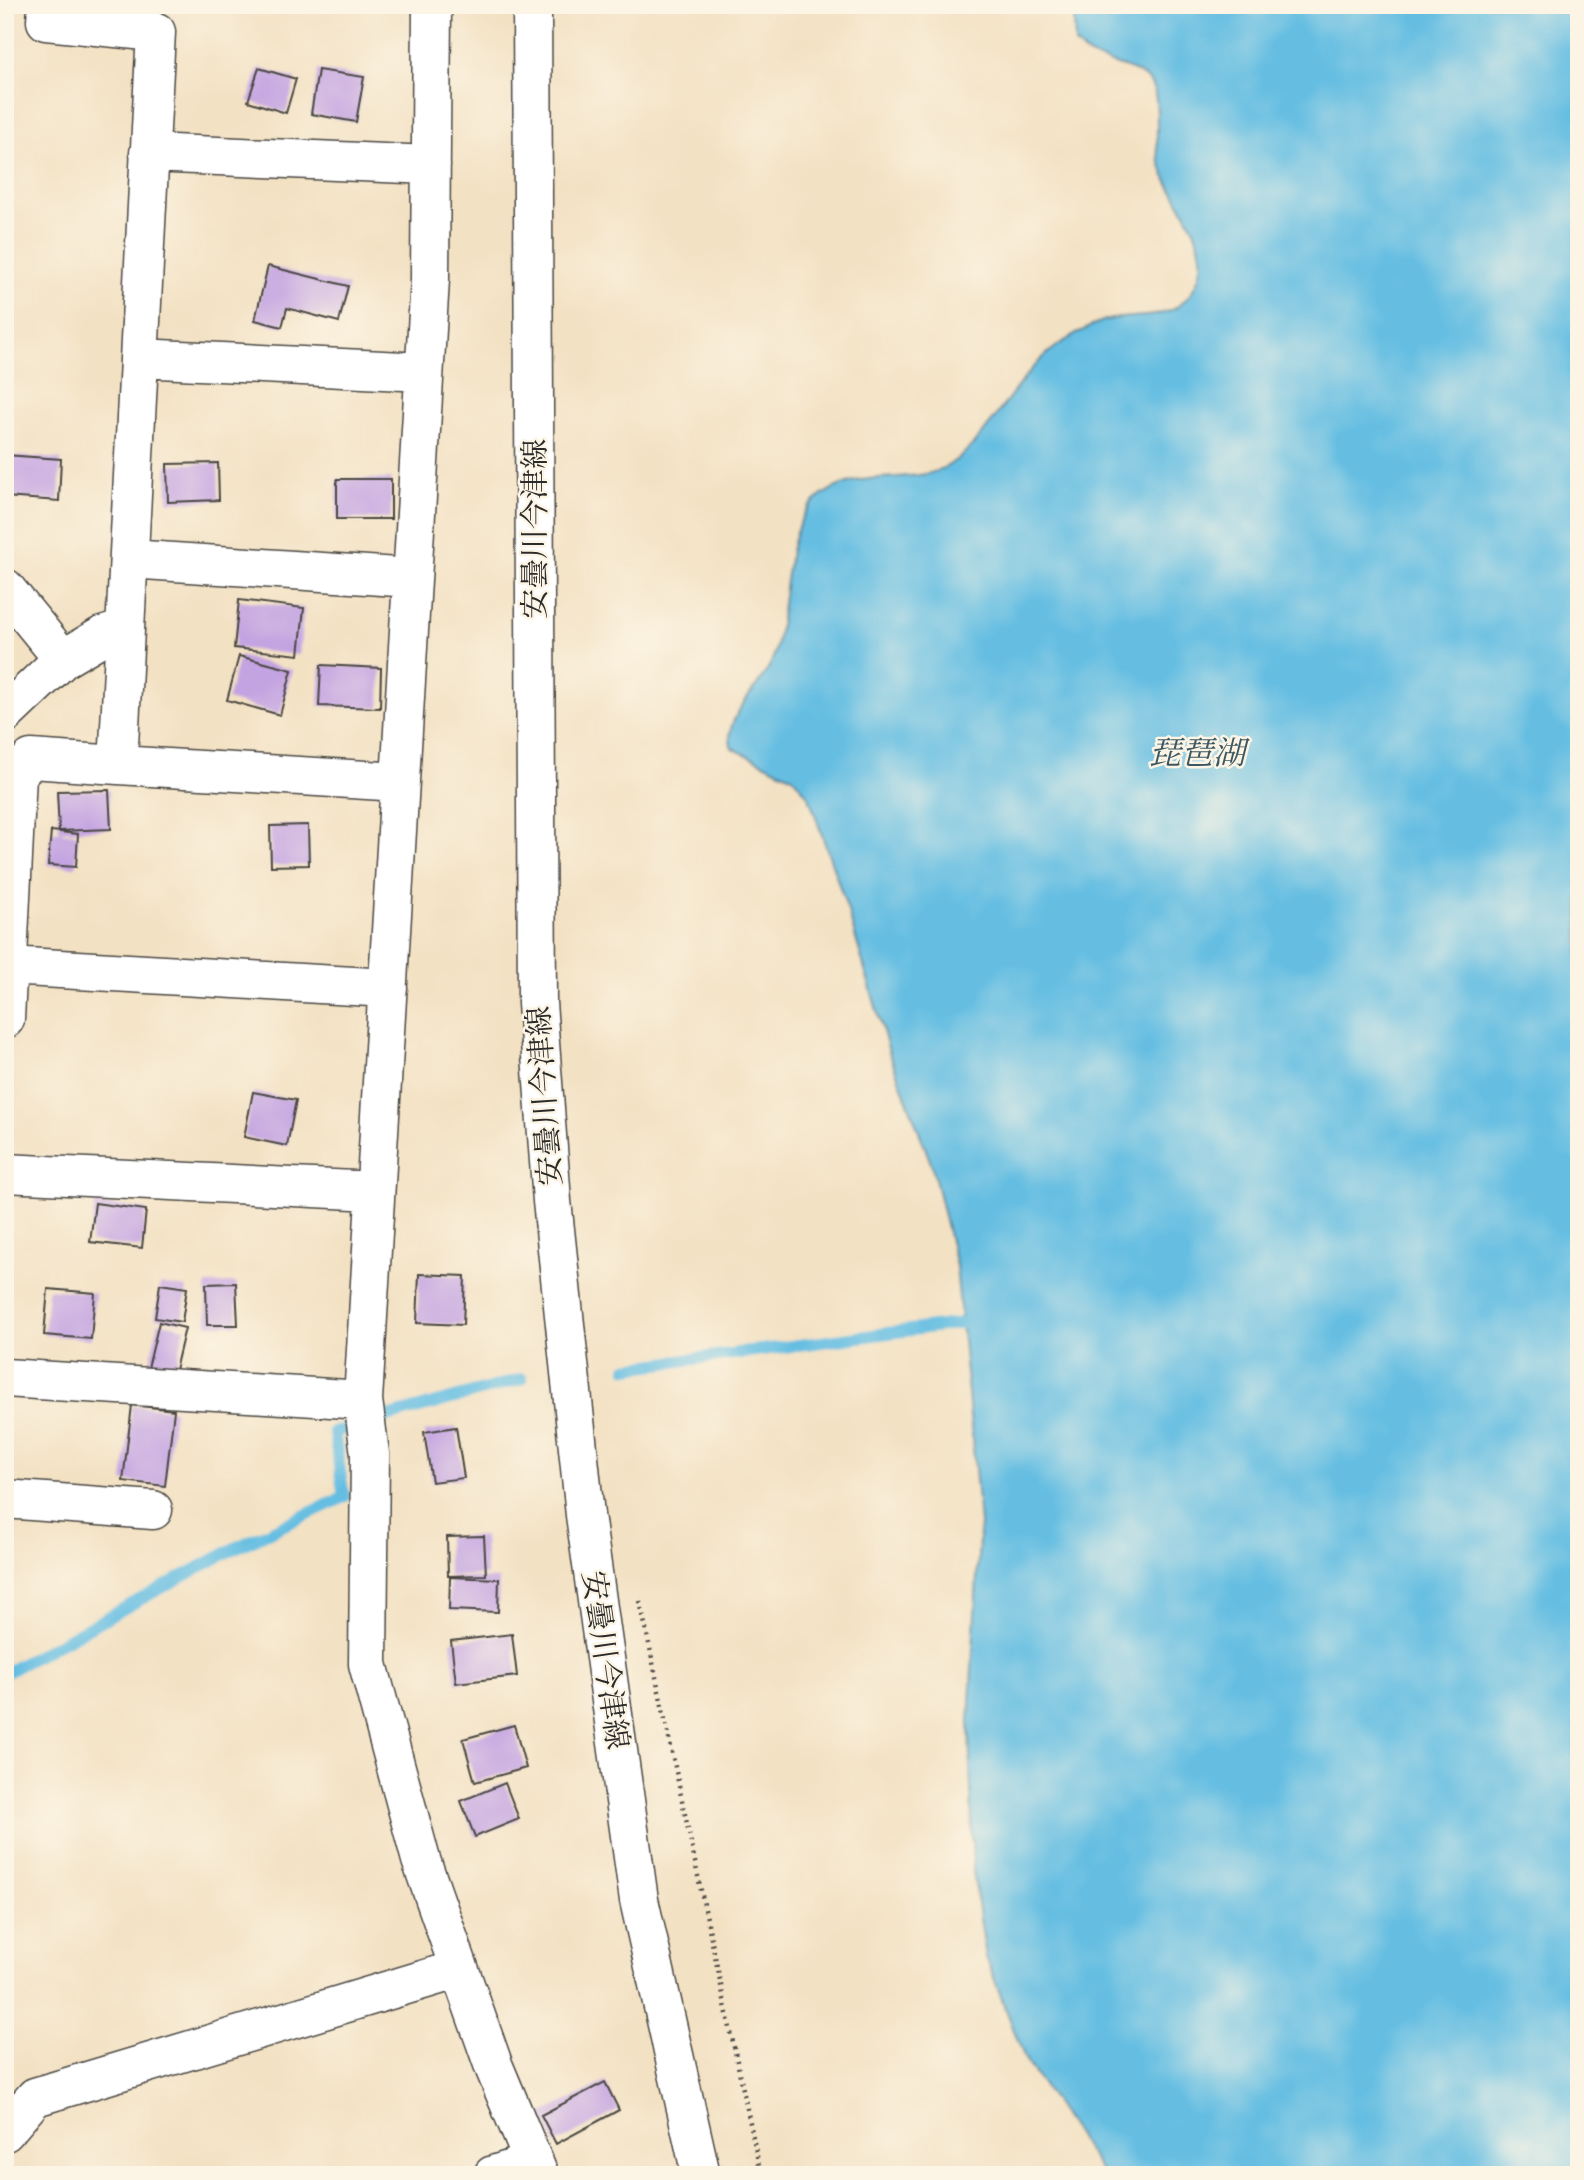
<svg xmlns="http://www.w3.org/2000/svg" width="1584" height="2180" font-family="'IM FELL Double Pica','Noto Serif JP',serif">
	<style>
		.water { fill: #65bee2; stroke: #487486; stroke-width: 2 }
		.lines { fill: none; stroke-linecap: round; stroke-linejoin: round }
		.stream { stroke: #65bee2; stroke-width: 12 }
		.building { fill: #c3a3e1 }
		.street-casing { stroke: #494642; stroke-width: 41 }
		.secondary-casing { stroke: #494642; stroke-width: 41 }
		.path { stroke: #494642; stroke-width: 4.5; stroke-dasharray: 2 5; stroke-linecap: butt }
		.street { stroke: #fff; stroke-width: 38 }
		.secondary { stroke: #fff; stroke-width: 38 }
		.labels { text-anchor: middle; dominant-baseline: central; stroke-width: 5; stroke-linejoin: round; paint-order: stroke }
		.street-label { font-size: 30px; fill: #2b2b2b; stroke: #fcf5e5 }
		.water-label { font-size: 32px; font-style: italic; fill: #3c5762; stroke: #fcf5e5 }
	</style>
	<rect width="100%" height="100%" fill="#fcf5e5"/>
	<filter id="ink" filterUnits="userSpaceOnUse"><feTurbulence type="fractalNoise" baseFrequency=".0143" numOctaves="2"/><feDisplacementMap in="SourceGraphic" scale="14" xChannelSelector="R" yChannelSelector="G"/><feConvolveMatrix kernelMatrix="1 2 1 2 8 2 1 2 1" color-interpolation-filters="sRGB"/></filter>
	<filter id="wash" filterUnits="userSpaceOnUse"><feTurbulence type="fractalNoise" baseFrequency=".00686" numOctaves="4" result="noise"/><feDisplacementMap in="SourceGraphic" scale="28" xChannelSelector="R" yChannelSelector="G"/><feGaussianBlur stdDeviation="1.57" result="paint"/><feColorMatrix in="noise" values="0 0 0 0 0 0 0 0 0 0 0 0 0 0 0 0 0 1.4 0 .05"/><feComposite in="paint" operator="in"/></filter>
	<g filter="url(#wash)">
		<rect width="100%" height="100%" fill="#f3e1c3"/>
		<path class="water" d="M1079 5H1579V2175H1104L1025 2059 986 1957 973 1871 969 1721 980 1523 956 1266 932 1166 890 1055 847 908 809 797 793 777 732 748C720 717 765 685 774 655 787 613 782 534 813 503 855 462 912 489 949 465 994 436 1013 374 1063 342 1075 335 1092 324 1106 320 1130 314 1162 321 1182 303 1195 292 1203 272 1201 255 1197 220 1168 194 1159 159 1153 139 1163 97 1149 81 1133 63 1096 66 1075 44L1074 16Z"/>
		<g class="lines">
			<path class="stream" d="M627 1368 978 1321
				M5 1673 235 1548 344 1497 334 1432 522 1379"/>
		</g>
		<g id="blocks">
			<path class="building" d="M259 68 296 79 286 113 248 101Z
				M318 70 364 77 356 122 311 114Z
				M268 266 348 286 339 322 287 308 282 327 255 320Z
				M5 455 61 459 59 501 5 497Z
				M218 463 219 500 168 502 167 464Z
				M337 479H391V519H337Z
				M239 600 304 608 299 655 234 648Z
				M239 656 292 670 280 715 227 700Z
				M321 665 381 668 380 708 319 706Z
				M109 790 111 829 59 831 57 791Z
				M308 825 309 865 271 866 270 826Z
				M51 831 78 834 76 867 48 865Z
				M253 1092 296 1100 287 1146 244 1137Z
				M95 1203 146 1210 142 1248 90 1242Z
				M419 1274 465 1276 463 1325 417 1323Z
				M236 1283 238 1325H207L206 1284Z
				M160 1284 187 1288 182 1322 155 1318Z
				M48 1289 95 1293 91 1339 44 1335Z
				M159 1322 185 1328 174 1374 148 1368Z
				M132 1405 174 1410 165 1486 123 1481Z
				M456 1427 464 1478 432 1482 424 1432Z
				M484 1536 486 1575 448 1576 447 1537Z
				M450 1577 499 1579 498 1612 449 1610Z
				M512 1634 517 1676 456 1683 451 1641Z
				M514 1725 526 1768 475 1782 463 1739Z
				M505 1783 519 1819 475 1837 461 1801Z
				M605 2082 619 2110 556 2144 541 2115Z"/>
		</g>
	</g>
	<g filter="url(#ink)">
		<use href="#blocks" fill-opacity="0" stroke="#494642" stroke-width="2"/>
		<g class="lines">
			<defs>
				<path id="street" d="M432 5 430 279 363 1400 370 1454 368 1664 421 1860 494 2067 539 2175
					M149 153 431 165
					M139 358 424 372
					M129 559 412 578
					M5 588 63 659 5 714
					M63 659 102 636 125 629
					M118 765 400 782
					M8 966 388 988
					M5 1019 17 775 31 759 118 765 156 32 46 21 47 5
					M5 1173 375 1191
					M5 1378 363 1400
					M5 1499 153 1510
					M5 2132 35 2097 459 1969
					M493 2175 534 2162"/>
				<path id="secondary" d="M532 5 537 1003 552 1201 585 1515 639 1900 701 2175"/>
			</defs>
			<use href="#street" class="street-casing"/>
			<use href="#secondary" class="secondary-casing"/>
			<path class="path" d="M640 1601 761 2175"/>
			<use href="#street" class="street"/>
			<use href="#secondary" class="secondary"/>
		</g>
	</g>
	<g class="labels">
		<g class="street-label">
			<text transform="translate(535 529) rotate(-90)">安曇川今津線</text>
			<text transform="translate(545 1096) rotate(-94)">安曇川今津線</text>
			<text transform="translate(605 1660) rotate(82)">安曇川今津線</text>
		</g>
		<g class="water-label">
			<text x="1197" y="754">琵琶湖</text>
		</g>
	</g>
	<rect width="1584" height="2180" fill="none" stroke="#fcf5e5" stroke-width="28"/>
</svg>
